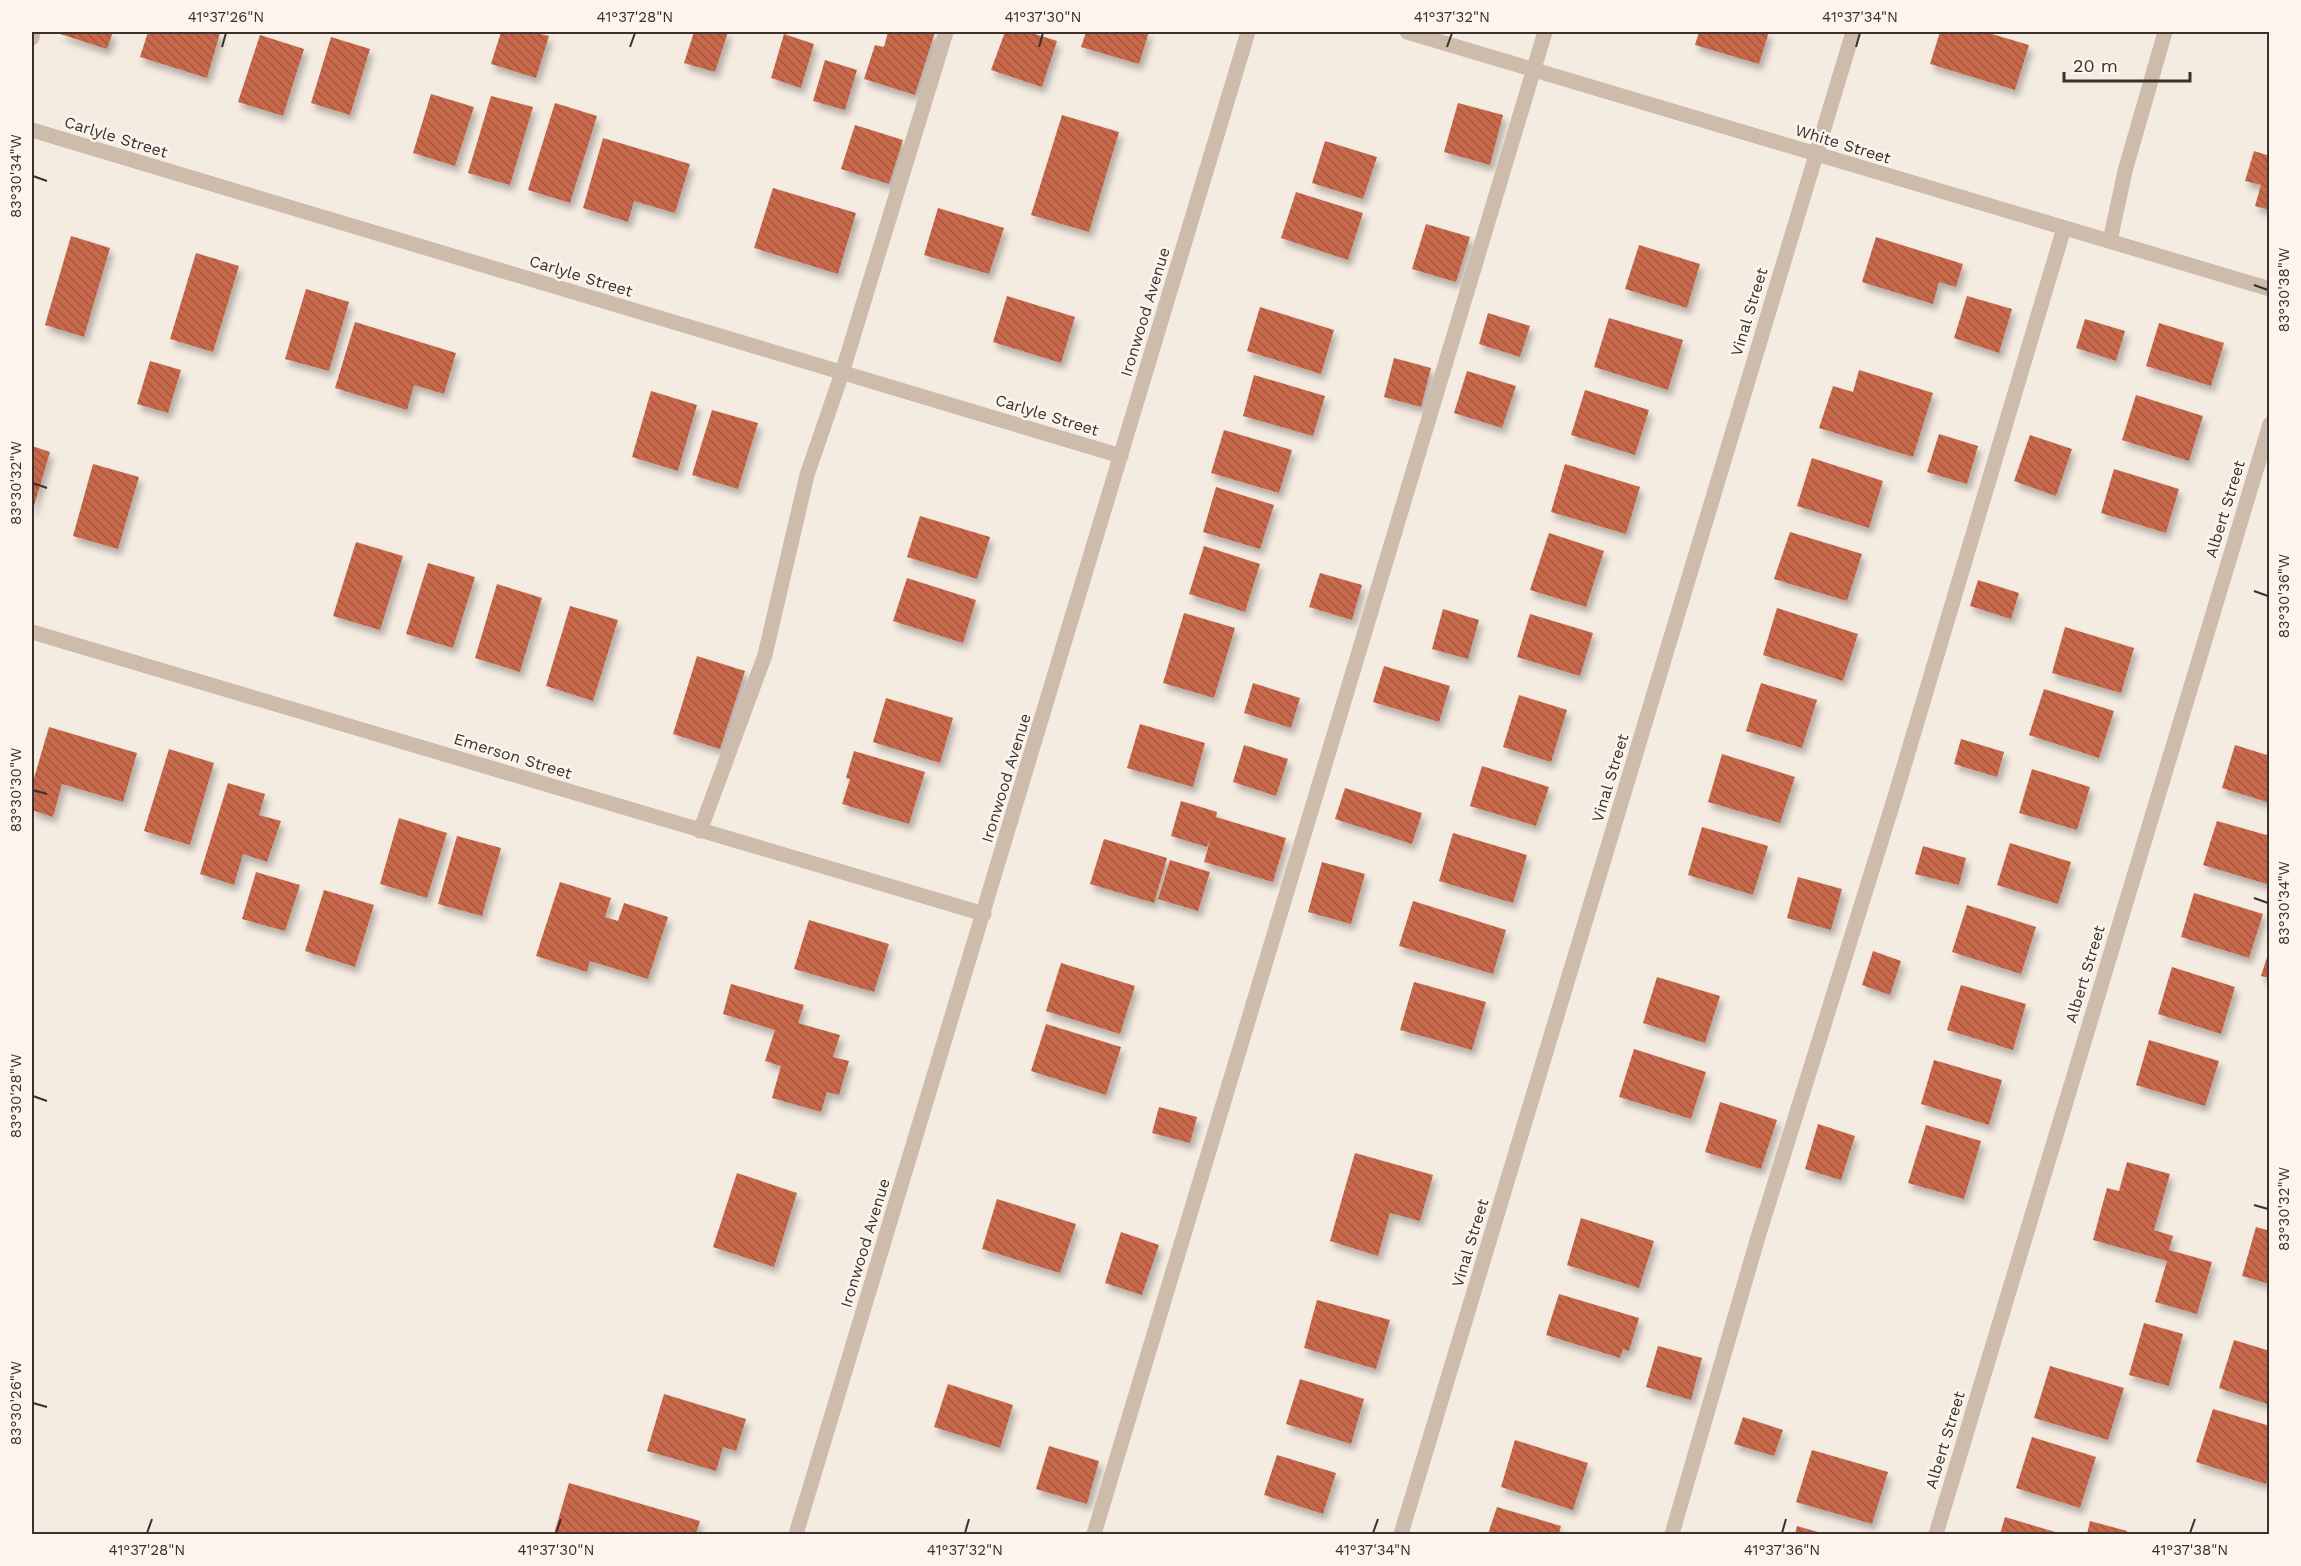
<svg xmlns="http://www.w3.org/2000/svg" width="2301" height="1566" font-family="'Work Sans',sans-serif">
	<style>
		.building { fill: url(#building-back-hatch); filter: url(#shadow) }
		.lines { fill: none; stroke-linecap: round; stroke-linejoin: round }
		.minor { stroke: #cdbbac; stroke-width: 15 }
		.ticks { fill: none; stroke: #3b302b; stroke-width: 2 }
		.labels { text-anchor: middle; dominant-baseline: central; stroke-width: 5; stroke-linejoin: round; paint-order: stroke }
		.street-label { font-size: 16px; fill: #3b302b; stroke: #fbf5ee }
		.neatline { fill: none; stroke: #3b302b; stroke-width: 2 }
		.ticks-label { font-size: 15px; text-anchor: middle; fill: #3b302b }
	</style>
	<defs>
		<pattern id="building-back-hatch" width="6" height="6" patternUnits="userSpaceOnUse" patternTransform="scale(1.5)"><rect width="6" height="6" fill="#c8694b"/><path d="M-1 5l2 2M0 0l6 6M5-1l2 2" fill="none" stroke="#a4573f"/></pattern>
		<filter id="shadow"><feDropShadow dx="3.5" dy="6" stdDeviation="3" flood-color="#0004"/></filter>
	</defs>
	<rect width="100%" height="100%" fill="#f4ebe1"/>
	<path class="building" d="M61 32H113L107 49 60 34Z
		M148 32H214L220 33 207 78 140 57Z
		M501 32H532L549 36 536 78 491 64Z
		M694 32H728L715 72 684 63Z
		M888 32H935L915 95 864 79 875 45 884 47Z
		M1005 32H1029L1057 41 1042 87 991 70Z
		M1086 32H1149L1139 64 1081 47Z
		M1699 32H1769L1759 64 1695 45Z
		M1940 32H1985L2029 45 2015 90 1930 64Z
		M784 34 814 44 801 88 771 78Z
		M260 35 304 49 283 116 238 102Z
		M331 37 370 49 350 115 311 103Z
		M825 60 857 70 845 110 813 101Z
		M431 94 474 107 455 166 413 153Z
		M491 96 533 107 510 185 468 173Z
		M555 103 597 116 570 203 528 190Z
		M1458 103 1503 115 1490 165 1444 152Z
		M1062 115 1119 132 1089 232 1031 215Z
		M855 125 903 140 889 184 841 169Z
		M603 138 690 164 675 213 634 201 628 222 583 208Z
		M1325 141 1377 157 1363 199 1312 183Z
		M2254 151 2270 156V210L2255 206 2261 185 2245 181Z
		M773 188 856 213 838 274 754 248Z
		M1296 192 1363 213 1348 260 1281 238Z
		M938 208 1004 228 989 274 924 255Z
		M1426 224 1470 237 1456 282 1412 269Z
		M71 236 110 248 84 337 45 325Z
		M1876 237 1963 264 1956 287 1939 282 1933 304 1862 282Z
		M1639 245 1700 264 1687 308 1625 289Z
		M196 253 239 266 213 352 170 339Z
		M306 289 349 302 329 371 285 359Z
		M1007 296 1075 317 1061 363 993 342Z
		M1967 296 2012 309 1999 353 1954 338Z
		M1260 307 1334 330 1321 374 1247 351Z
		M1488 313 1530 326 1520 357 1479 344Z
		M1609 318 1683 340 1668 390 1594 367Z
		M2085 319 2125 331 2116 361 2076 348Z
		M355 322 456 353 444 394 414 385 407 410 335 388Z
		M2159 323 2224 343 2211 386 2146 366Z
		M1394 358 1431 368 1421 407 1384 397Z
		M150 361 181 370 168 413 137 404Z
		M1859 370 1933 393 1913 457 1819 428 1833 386 1853 392Z
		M1467 371 1516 386 1502 428 1454 413Z
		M1254 375 1325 396 1313 436 1243 416Z
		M1585 390 1649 410 1635 455 1571 435Z
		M651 391 697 405 678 471 632 457Z
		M2136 395 2203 416 2189 461 2122 440Z
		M712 410 758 423 738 489 692 475Z
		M1224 430 1292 450 1279 493 1211 473Z
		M1939 434 1978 446 1967 484 1927 472Z
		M2030 435 2072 449 2056 496 2014 481Z
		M32 446 50 452 32 513Z
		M1812 458 1883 481 1869 528 1797 506Z
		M93 464 139 477 118 549 73 536Z
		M1565 464 1640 487 1626 534 1551 512Z
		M2114 469 2179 489 2166 533 2101 513Z
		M1216 487 1274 505 1260 549 1203 532Z
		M920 516 990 537 977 579 907 557Z
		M1790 532 1862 554 1847 601 1774 579Z
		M1549 533 1604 551 1586 607 1530 590Z
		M356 542 403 556 380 630 333 616Z
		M1204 546 1260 564 1245 612 1189 594Z
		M428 563 475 577 453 648 406 634Z
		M1320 573 1362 585 1352 620 1309 607Z
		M907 578 976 600 963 643 893 621Z
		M1978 580 2019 593 2011 619 1970 606Z
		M497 584 542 598 520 672 475 658Z
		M570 606 618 620 593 701 546 686Z
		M1777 608 1858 634 1843 681 1763 655Z
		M1443 609 1479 620 1468 659 1432 649Z
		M1184 613 1235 628 1214 698 1163 683Z
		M1530 614 1593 633 1580 676 1517 657Z
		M2065 627 2134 648 2121 693 2052 673Z
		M697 656 745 671 720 749 673 734Z
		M1384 666 1450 686 1439 722 1373 702Z
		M1253 683 1300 698 1291 728 1244 713Z
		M1761 683 1817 700 1802 748 1746 731Z
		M2044 689 2114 711 2099 758 2029 735Z
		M1519 695 1567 710 1551 762 1503 747Z
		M886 698 953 718 940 763 873 742Z
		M1140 724 1205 743 1193 787 1127 768Z
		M49 727 137 753 123 802 62 784 53 817 32 810V785Z
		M1961 739 2004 752 1997 777 1954 764Z
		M1244 745 1288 759 1276 796 1233 782Z
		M2235 745 2270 756V803L2222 788Z
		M169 749 214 763 190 845 144 831Z
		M854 751 925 772 909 824 842 804 850 779 846 778Z
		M1722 754 1795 777 1780 823 1708 802Z
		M1482 766 1549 787 1536 826 1470 806Z
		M2032 769 2090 787 2077 830 2019 813Z
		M228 783 265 794 259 815 281 821 267 862 243 854 234 885 200 874Z
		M1345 788 1422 813 1412 844 1335 819Z
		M1181 801 1217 812 1216 817 1286 838 1273 882 1204 862 1211 837 1207 847 1171 836Z
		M399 818 447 833 427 898 380 884Z
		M2217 821 2270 836V885L2203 865Z
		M1702 827 1768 846 1753 895 1688 875Z
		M1453 833 1527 855 1513 903 1439 881Z
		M457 836 501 848 482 916 438 904Z
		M1104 839 1167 858 1154 903 1090 884Z
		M2010 843 2071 862 2058 904 1997 885Z
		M1923 846 1966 858 1959 885 1915 874Z
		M1170 860 1210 872 1198 911 1158 899Z
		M1322 862 1365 874 1351 924 1308 912Z
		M256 872 300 885 285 931 242 919Z
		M1798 877 1842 889 1831 930 1787 918Z
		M560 882 611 898 605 917 618 921 624 903 668 917 648 979 590 961 587 972 536 956Z
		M324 890 374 905 355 967 305 951Z
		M2194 893 2263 914 2249 958 2181 937Z
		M1413 901 1506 930 1493 974 1399 946Z
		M1967 905 2036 927 2021 974 1952 952Z
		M809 920 889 944 874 992 794 969Z
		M1873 951 1901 961 1890 995 1862 985Z
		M2269 951H2270V978L2261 976Z
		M1061 963 1135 986 1120 1034 1046 1011Z
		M2172 967 2235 987 2221 1034 2158 1014Z
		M1657 977 1720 996 1705 1043 1643 1023Z
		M1414 982 1486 1002 1472 1050 1400 1030Z
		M731 984 804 1005 798 1023 840 1035 833 1057 849 1061 839 1095 827 1092 821 1112 772 1098 781 1066 765 1061 775 1030 723 1014Z
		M1961 985 2026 1004 2013 1050 1947 1030Z
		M1046 1024 1121 1047 1106 1095 1031 1071Z
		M2149 1040 2219 1061 2205 1106 2136 1085Z
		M1634 1049 1706 1072 1691 1119 1619 1097Z
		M1934 1060 2002 1080 1989 1125 1921 1104Z
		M1720 1102 1777 1120 1761 1169 1705 1152Z
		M1159 1107 1197 1117 1190 1143 1152 1133Z
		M1818 1124 1855 1136 1841 1180 1805 1169Z
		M1926 1125 1981 1141 1964 1199 1908 1183Z
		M1355 1153 1433 1175 1420 1221 1390 1213 1378 1256 1330 1241Z
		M2127 1162 2170 1174 2154 1230 2173 1236 2169 1250 2212 1262 2197 1314 2155 1302 2167 1261 2093 1240 2107 1188 2119 1191Z
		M737 1173 797 1193 774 1267 713 1247Z
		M997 1199 1076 1224 1060 1273 982 1249Z
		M1581 1218 1654 1241 1639 1288 1567 1265Z
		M2256 1227 2270 1231V1284L2242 1276Z
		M1121 1232 1159 1245 1142 1295 1105 1283Z
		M1559 1294 1639 1318 1629 1351 1623 1349 1620 1358 1546 1335Z
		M1317 1300 1390 1320 1376 1369 1304 1348Z
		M2144 1323 2183 1334 2169 1386 2129 1375Z
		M2234 1340 2270 1351V1405L2219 1388Z
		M1658 1346 1702 1358 1691 1400 1646 1387Z
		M2050 1366 2124 1388 2108 1440 2034 1418Z
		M1300 1379 1364 1399 1351 1444 1286 1424Z
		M948 1384 1013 1405 1000 1448 934 1427Z
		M664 1394 746 1419 736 1451 723 1447 716 1471 647 1451Z
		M2213 1409 2270 1426V1471L2266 1484 2196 1462Z
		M1743 1417 1783 1430 1774 1456 1734 1444Z
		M2032 1437 2096 1457 2080 1508 2016 1488Z
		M1515 1440 1588 1463 1573 1510 1501 1487Z
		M1049 1446 1099 1461 1087 1504 1036 1489Z
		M1812 1450 1888 1472 1872 1524 1796 1502Z
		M1277 1455 1336 1473 1323 1514 1264 1495Z
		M569 1483 700 1521 696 1534H554Z
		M1497 1507 1561 1526 1559 1534H1488Z
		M2005 1517 2062 1534H2000Z
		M2090 1521 2127 1531 2126 1534H2087Z
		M1797 1526 1825 1534H1795Z"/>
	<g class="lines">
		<path class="minor" d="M1407 32 2270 289
			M32 38 33 32
			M32 130 1121 456
			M2110 241 2125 171 2165 32
			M32 632 984 914
			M700 831 765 655 807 475 842 373 946 32
			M796 1534 1248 32
			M1094 1534 1545 32
			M1401 1534 1853 32
			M1672 1534 1758 1237 1893 803 2064 228
			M1936 1534 2270 424"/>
	</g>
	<path class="ticks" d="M222 47 226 33M630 47 635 33M1039 47 1043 33M1447 47 1452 33M1856 47 1860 33M33 176 47 181M2254 285 2268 290M33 483 47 488M2254 591 2268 596M33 790 47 794M2254 898 2268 903M33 1096 47 1101M2254 1205 2268 1209M33 1403 47 1407M147 1533 152 1519M556 1533 561 1519M965 1533 969 1519M1373 1533 1378 1519M1782 1533 1786 1519M2190 1533 2195 1519"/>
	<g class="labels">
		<g class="street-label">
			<text transform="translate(116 137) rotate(17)">Carlyle Street</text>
			<text transform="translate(1843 144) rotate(17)">White Street</text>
			<text transform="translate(581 276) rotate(17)">Carlyle Street</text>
			<text transform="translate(1145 312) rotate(-73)">Ironwood Avenue</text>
			<text transform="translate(1749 312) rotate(-73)">Vinal Street</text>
			<text transform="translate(1047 415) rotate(17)">Carlyle Street</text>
			<text transform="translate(2225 509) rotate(-73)">Albert Street</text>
			<text transform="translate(513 756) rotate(17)">Emerson Street</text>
			<text transform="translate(1006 778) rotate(-73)">Ironwood Avenue</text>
			<text transform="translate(1610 778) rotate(-73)">Vinal Street</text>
			<text transform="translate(2085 974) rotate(-73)">Albert Street</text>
			<text transform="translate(865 1243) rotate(-73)">Ironwood Avenue</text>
			<text transform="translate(1470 1243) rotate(-73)">Vinal Street</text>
			<text transform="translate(1945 1440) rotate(-73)">Albert Street</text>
		</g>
	</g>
	<rect width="2301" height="1566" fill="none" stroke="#fbf5ee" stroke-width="66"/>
	<path d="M2064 72v9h126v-9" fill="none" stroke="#3b302b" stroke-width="3"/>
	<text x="2073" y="72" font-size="18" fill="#3b302b" stroke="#fbf5ee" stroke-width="4.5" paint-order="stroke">20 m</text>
	<rect x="33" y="33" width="2235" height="1500" class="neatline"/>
	<g class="ticks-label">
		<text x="226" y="22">41°37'26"N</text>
		<text x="635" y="22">41°37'28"N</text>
		<text x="1043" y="22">41°37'30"N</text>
		<text x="1452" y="22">41°37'32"N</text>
		<text x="1860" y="22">41°37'34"N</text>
		<text transform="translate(16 176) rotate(-90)" y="5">83°30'34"W</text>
		<text transform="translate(2284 290) rotate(-90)" y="5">83°30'38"W</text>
		<text transform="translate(16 483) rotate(-90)" y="5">83°30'32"W</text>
		<text transform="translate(2284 596) rotate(-90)" y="5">83°30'36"W</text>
		<text transform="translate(16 790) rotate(-90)" y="5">83°30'30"W</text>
		<text transform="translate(2284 903) rotate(-90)" y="5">83°30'34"W</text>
		<text transform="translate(16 1096) rotate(-90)" y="5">83°30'28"W</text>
		<text transform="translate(2284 1209) rotate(-90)" y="5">83°30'32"W</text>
		<text transform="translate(16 1403) rotate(-90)" y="5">83°30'26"W</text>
		<text x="147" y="1555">41°37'28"N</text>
		<text x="556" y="1555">41°37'30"N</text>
		<text x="965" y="1555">41°37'32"N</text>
		<text x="1373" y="1555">41°37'34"N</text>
		<text x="1782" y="1555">41°37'36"N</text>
		<text x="2190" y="1555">41°37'38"N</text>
	</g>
</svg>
